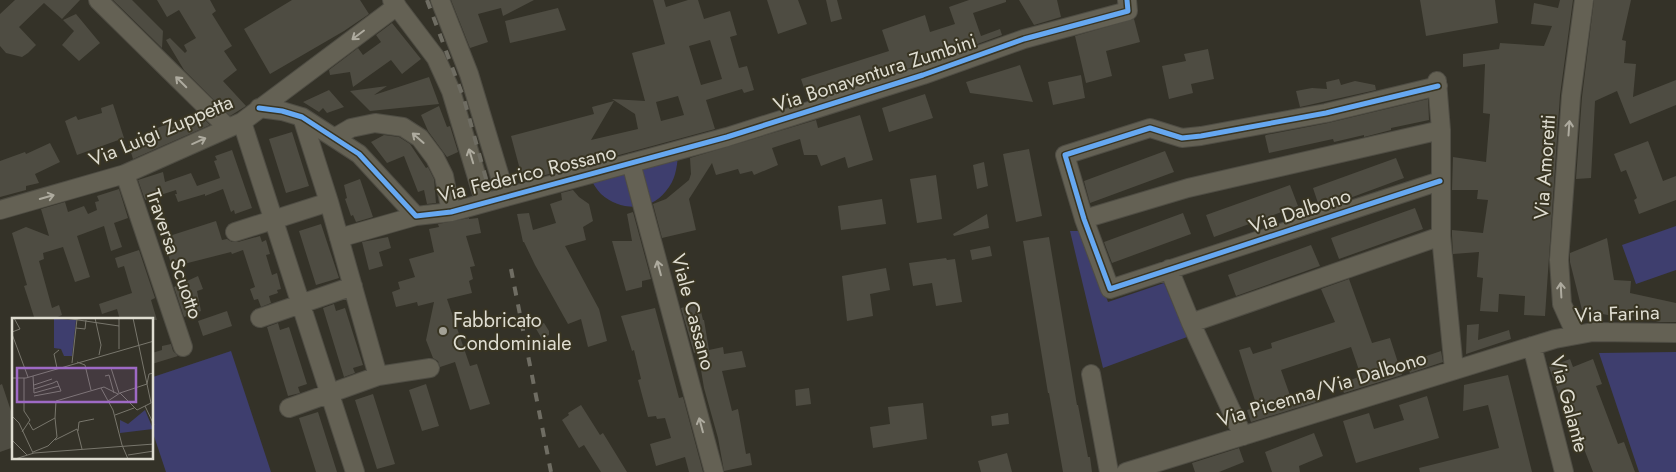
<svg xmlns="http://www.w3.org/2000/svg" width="1676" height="472" font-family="Jost,sans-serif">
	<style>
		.green { fill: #3e3e6e }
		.building { fill: #4e4c42; fill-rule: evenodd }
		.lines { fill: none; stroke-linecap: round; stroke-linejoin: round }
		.minor-casing { stroke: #4f4d44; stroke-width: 20 }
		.minor { stroke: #646154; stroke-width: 18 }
		.rail { stroke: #6f6d63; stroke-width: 4; stroke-dasharray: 9 9; stroke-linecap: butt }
		.cycleway-casing { stroke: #393523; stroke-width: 8 }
		.cycleway { stroke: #66a8f1; stroke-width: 5 }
		.oneway { stroke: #aeab9f }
		.poi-dot { fill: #a3a196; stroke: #393523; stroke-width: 2 }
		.labels { text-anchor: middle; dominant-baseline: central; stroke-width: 4; stroke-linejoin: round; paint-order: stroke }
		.street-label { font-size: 20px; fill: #dfddd1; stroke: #393523 }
		.poi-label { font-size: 20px; fill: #dfddd1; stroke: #393523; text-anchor: start }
		.inset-road { fill: none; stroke: #78766c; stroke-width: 1 }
		.view { fill: #9e6ac5; fill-opacity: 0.15; stroke: #9e6ac5; stroke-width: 2.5 }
		.inset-edge { fill: none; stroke: #dfddd1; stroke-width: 2.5 }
	</style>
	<rect width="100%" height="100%" fill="#343228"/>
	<path class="green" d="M678 155C677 168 675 181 666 191 650 212 620 211 601 194 597 190 593 183 590 178Z
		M1676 226V270L1636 284 1622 245Z
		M1070 231H1083L1108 302 1164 283 1187 337 1103 368Z
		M231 351 271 472H166L153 433V377Z
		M1676 352V472H1639L1599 353Z"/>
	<path class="building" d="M15 0H80L62 19 44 3 19 27 36 45 28 53 22 57 6 53 0 46V14Z
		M113 0H132L163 31 162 48Z
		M157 0H210L216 11 212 14 232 46 224 51 237 70 223 81 246 106 230 116 184 70 166 40 170 38 185 53 187 51 184 45 196 38 179 10 167 17Z
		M292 0H360L369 14 344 31 270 74 244 29Z
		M451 0H534L503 16 501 8 478 14 488 42 470 48Z
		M653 0H664L666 7 688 0H698L704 19 730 11 737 35 730 37 739 68 747 66 754 90 744 93 742 89 706 100 715 129 523 181 511 136 594 114 592 107 614 101 591 140 638 129 635 114 612 99 645 101 632 53 665 44ZM710 40 722 79 701 85 689 46ZM678 96 684 115 661 121 656 102Z
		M767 0H798L807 24 778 34Z
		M826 0H837L842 19 831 22Z
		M969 0H1006V2L973 13 981 36 1000 29 1002 35 920 65 808 100 801 79 889 51 882 30 925 15 930 32 955 24 949 7Z
		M1019 0H1057L1061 17 1034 25Z
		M1420 0H1495L1498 23 1426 36Z
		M1560 0H1573L1560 95 1545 316 1524 315 1525 296 1499 294 1498 312 1480 311 1483 278 1477 277 1479 252 1453 254 1452 235V230L1483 233 1488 200 1477 199 1478 190H1452L1453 157 1486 162 1490 114 1483 113 1485 64 1463 67V54L1499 49 1500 43 1544 46 1552 26 1531 24 1534 3 1558 8Z
		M1594 0H1631L1622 40 1626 41 1624 63 1636 64 1633 97 1676 80V105L1630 124 1617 91 1595 101 1591 178 1576 179 1582 97Z
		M558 8 566 30 510 43 505 21Z
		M76 14 100 43 79 61 62 45 74 31 63 20Z
		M1134 19 1140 42 1106 51 1112 76 1086 83 1075 36Z
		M392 23 421 59 402 74 391 60 353 87 350 72 330 75 329 70 358 48 363 55 381 42 376 35Z
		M1208 49 1214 79 1191 84 1193 93 1169 99 1162 66 1186 61 1184 54Z
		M1020 65 1033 102 970 93 966 82Z
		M1081 75 1085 98 1053 105 1048 82Z
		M429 77 439 104 370 111 350 91 387 86 374 95Z
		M1339 79 1341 85 1355 81 1375 85 1376 90 1300 107 1296 91 1312 88 1327 89 1326 82Z
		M329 90 344 107 327 113 323 108 319 112 303 102Z
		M925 94 933 118 889 132 882 108Z
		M1428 99 1429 120 1391 128V130L1364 137V135L1334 142 1333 139 1269 153 1265 136 1266 135 1328 123Z
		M113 104 124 138 77 155 65 121 76 116 78 120 102 113 101 108Z
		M439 106 447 127 450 126 458 152 447 157 428 131 421 115Z
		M200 115 210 125 133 159 129 146 138 142 153 130 169 123 170 128Z
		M860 115 873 160 848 168 845 157 821 166 817 155H804L800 139 772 148 778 165 754 175 752 171 740 174 738 169 716 175 712 163 689 199 696 230 662 238 653 204 666 199 689 180 691 174 690 158 816 120 818 128Z
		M292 132 309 186 286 193 269 139Z
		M384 135 399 137 410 144 426 168 428 167 434 179 436 203 427 204 424 190 418 192 404 156 387 163 371 142Z
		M1648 141 1663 181 1676 176V200L1639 214 1634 200 1637 198 1626 170 1621 172 1614 154Z
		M50 143 60 162 35 174 39 183 26 186V190L0 197V161L25 152 26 154Z
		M1029 149 1042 216 1016 222 1003 154Z
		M232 150 252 208 235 214 234 210 231 212 223 189 205 196V194L178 202 175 194H177L176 190 145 200 138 180 163 172 165 182 191 173 197 186 220 178 214 161 217 160 215 156Z
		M1165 151 1174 172 1090 203 1084 181Z
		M1396 158 1404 178 1320 209 1313 188Z
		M984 162 988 186 977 189 973 165Z
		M936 175 942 219 917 223 910 179Z
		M360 179 373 217 356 222 353 215 351 216 345 199 347 198 344 185Z
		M1290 185 1298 206 1214 237 1206 215Z
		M119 189 128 218 114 223 122 247 111 251 104 226 77 236 90 277 75 282 63 247 43 253 44 259 39 261 52 308 59 305 62 315 51 320H35L24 286 27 285 12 233 26 227 49 236 41 209 65 202 68 212 84 206 88 214 97 210 95 202 99 201 97 196Z
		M573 190 579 197 589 204 593 221 583 227 586 240 565 246 599 309 607 341 588 347 581 319 568 324 535 265 524 242H523L517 214 529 213 533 230 556 223 550 204 562 200 561 193Z
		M882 199 886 224 841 230 838 206Z
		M1415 208 1423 229 1339 259 1331 238Z
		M633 212 651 279 642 281V287L626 291 612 241H632L627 214Z
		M1183 213 1191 234 1112 263 1104 242Z
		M987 214 989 228 954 236 953 234Z
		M469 218V219L478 218 481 233 466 236 475 266 470 267 473 279 469 281 472 293 447 299 470 366 477 364 490 404 470 410 455 362 440 367 438 361 433 358 426 340 434 302 418 306 417 302 396 307 392 292 400 289 398 282 415 277 409 259 434 252 429 229 439 227 438 224Z
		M216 221 222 240 227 239 232 242H238L260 236 262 242 266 240 270 254 266 255 272 275 277 273 281 289 277 290 278 293 269 296 271 303 261 307 258 299 254 300 250 289 255 287 243 250 232 254 231 252 172 267 163 238Z
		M321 224 339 278 316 285 299 231Z
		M388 237 391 248 379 252 383 266 369 270 362 242Z
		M1049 237 1077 405H1078L1088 457H1090L1092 472H1063L1049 393H1048L1023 241Z
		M1607 238 1614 280 1631 281 1630 293 1676 303V322H1660L1614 312 1613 316 1582 310 1570 262V253Z
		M1311 245 1320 266 1236 296 1228 275Z
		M990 246 992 256 972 260 970 250Z
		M139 250 155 298 151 300 157 320H120L117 309 102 314 99 304 132 293 124 266 118 268 115 258Z
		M946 258 947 260 955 259 962 302 936 306 932 283 913 286 909 263Z
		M886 268 890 290 870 294 873 316 847 321 842 276Z
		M198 276 203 289 197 291 201 311 184 317 174 287Z
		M1349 279 1372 343 1390 338 1402 375 1344 393 1340 384 1361 376 1351 347 1281 370 1292 401 1313 394 1316 402 1251 422 1247 410 1257 407 1239 350 1250 347 1253 354 1272 348 1271 343 1335 322 1321 289Z
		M699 303 703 320H704L709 350 723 347 724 354 742 351 746 367 722 371 732 411 738 409 746 454 750 453 752 465 724 471 718 438 704 388 698 352 694 353 681 308Z
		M334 304 336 311 345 308 363 365 353 368 355 373 344 377 323 308Z
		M655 308 679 398 683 397 703 472H689L685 457 656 466 650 444 671 438 665 418 657 419 656 416 648 417 638 380 641 379 634 350 632 351 621 316Z
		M227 311 232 326 203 336 198 321Z
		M278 323 280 330 289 327 307 384 298 387 300 393 288 396 267 327Z
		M544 323 549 331V335L542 339 535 327Z
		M1479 324 1478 340 1509 330 1511 339 1466 354 1467 325Z
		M171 344 173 351 178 356 152 364V353L162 350V346Z
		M1441 351 1443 362 1410 373 1406 363Z
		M1570 359 1573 367 1593 359 1602 384 1596 386 1618 444 1624 442 1635 472H1593L1565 400H1561L1549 367Z
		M1508 375 1532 472H1420L1419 468 1499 448 1488 405 1463 411 1464 385Z
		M2 384 14 420V447L0 452V385Z
		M426 384 439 426 422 431 409 390Z
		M809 388 811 404 796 406 795 390Z
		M373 394 395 464 377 469 355 400Z
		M1427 396 1439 438 1356 463 1343 421 1369 413 1374 429 1404 420 1399 405Z
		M923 403 927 439 873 448 870 427 890 424 888 407Z
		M581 405 600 435 603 433 627 472H601L584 445 579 448 562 420 569 415 568 413Z
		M318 412 337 472H316L299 418Z
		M1008 413 1009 424 992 426 991 416Z
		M1314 433 1323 456 1299 466 1300 472H1272L1265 452Z
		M1239 448 1244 462 1219 472H1195L1192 463Z
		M1007 453 1012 472H981L978 461Z"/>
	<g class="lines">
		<defs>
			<path id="minor" d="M98 0 228 128
				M392 0 436 58 451 91 482 194 487 202
				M440 0 469 74 506 197
				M1437 81 1441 130V236L1454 370
				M1438 86 1326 113 1201 136 1182 138 1150 128 1065 155 1084 219 1110 289 1440 181
				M259 108 282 111 302 117 359 154 416 216 451 212 727 137 923 75 1024 39 1128 11 1127 0
				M302 117 329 202 378 376 430 368
				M242 122 355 472
				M334 138 351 128 375 123 403 127 420 138 435 158 444 176 451 212
				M631 163 714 472
				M125 174 183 347
				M0 210 125 174 242 122 397 6
				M1084 219 1188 188 1441 130
				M235 232 329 202
				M339 238 416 216
				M1169 269 1191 323 1243 436
				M260 318 353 286
				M1191 323 1441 236
				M1576 335 1562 304 1559 260 1571 96 1584 0
				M1532 346 1564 472
				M1091 374 1109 472
				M289 408 378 376
				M1126 472 1555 339 1593 332 1676 333"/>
		</defs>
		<use href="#minor" class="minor-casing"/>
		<use href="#minor" class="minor"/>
		<path class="rail" d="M427 0 464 99 488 186
			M511 269 551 472"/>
		<defs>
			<path id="cycleway" d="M1438 86 1326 113 1201 136 1182 138 1150 128 1065 155 1084 219 1110 289 1440 181
				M259 108 282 111 302 117 359 154 416 216 451 212 727 137 923 75 1024 39 1128 11 1127 0"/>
		</defs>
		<use href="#cycleway" class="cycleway-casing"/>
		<use href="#cycleway" class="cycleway"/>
	</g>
	<defs><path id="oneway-shaft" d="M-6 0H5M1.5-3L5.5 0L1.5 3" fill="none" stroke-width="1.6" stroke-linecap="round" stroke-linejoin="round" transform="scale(1.25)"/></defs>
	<g class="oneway">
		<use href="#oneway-shaft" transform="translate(358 35) rotate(143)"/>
		<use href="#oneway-shaft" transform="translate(181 82) rotate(-135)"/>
		<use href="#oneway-shaft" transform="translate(1569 128) rotate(-86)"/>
		<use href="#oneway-shaft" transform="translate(418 138) rotate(-139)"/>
		<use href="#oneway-shaft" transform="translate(199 141) rotate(-24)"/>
		<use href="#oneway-shaft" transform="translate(471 156) rotate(-107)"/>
		<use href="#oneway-shaft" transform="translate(47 197) rotate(-16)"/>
		<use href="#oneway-shaft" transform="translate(659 268) rotate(-105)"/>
		<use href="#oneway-shaft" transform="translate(1561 290) rotate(-93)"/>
		<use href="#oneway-shaft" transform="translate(701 425) rotate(-105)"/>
	</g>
	<circle class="poi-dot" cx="443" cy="331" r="5"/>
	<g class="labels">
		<g class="street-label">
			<text transform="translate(875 73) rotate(-18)">Via Bonaventura Zumbini</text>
			<text transform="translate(161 131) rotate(-23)">Via Luigi Zuppetta</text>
			<text transform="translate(1545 167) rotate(-86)">Via Amoretti</text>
			<text transform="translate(527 174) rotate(-14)">Via Federico Rossano</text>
			<text transform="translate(1300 211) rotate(-18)">Via Dalbono</text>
			<text transform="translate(174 254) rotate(71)">Traversa Scuotto</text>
			<text transform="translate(693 312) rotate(75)">Viale Cassano</text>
			<text transform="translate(1617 314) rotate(-2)">Via Farina</text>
			<text transform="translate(1322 389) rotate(-17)">Via Picenna/Via Dalbono</text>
			<text transform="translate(1569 404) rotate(75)">Via Galante</text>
		</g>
		<g class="poi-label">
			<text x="453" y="320">Fabbricato<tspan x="453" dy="23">Condominiale</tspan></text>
		</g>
	</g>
	<g transform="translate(12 318)">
		<rect width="141" height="141" fill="#343228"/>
		<path d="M42 1 64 2 60 38H52L49 31 42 30ZM133 92 141 111 108 115V102L116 106Z" fill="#3e3e6e"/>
		<path class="inset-road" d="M53 0 107 8M83 0 89 27 87 37M64 10 73 11 74 2M0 14 8 11 2 0M0 16 16 59M107 31V0M65 44 73 47 79 72M60 45 65 1M45 50 42 36 47 32M99 50 107 75M21 58 22 75M93 58 97 57 102 75M0 60H14L142 23M135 66 137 56 142 55M22 67 40 61M89 70 101 92 110 127M22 71 41 65M22 75 47 68M108 75 125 92 139 85 121 0M22 78 49 73 45 63 41 65M96 83 108 75 135 66M133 88 142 107M103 97 122 90M0 98 7 105 21 135M43 100 44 83 92 69 106 76M17 105 21 112 43 100M66 113 67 104 82 101M10 114 18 102 12 93V60M0 122 15 137M43 122 65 111 70 131M110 127 116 141M21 134 36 128 45 119 43 100M116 137 142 133M3 141 22 135 142 126"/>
		<path class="view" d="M5 50H124V84H5Z"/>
		<rect width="141" height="141" class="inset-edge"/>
	</g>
</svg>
